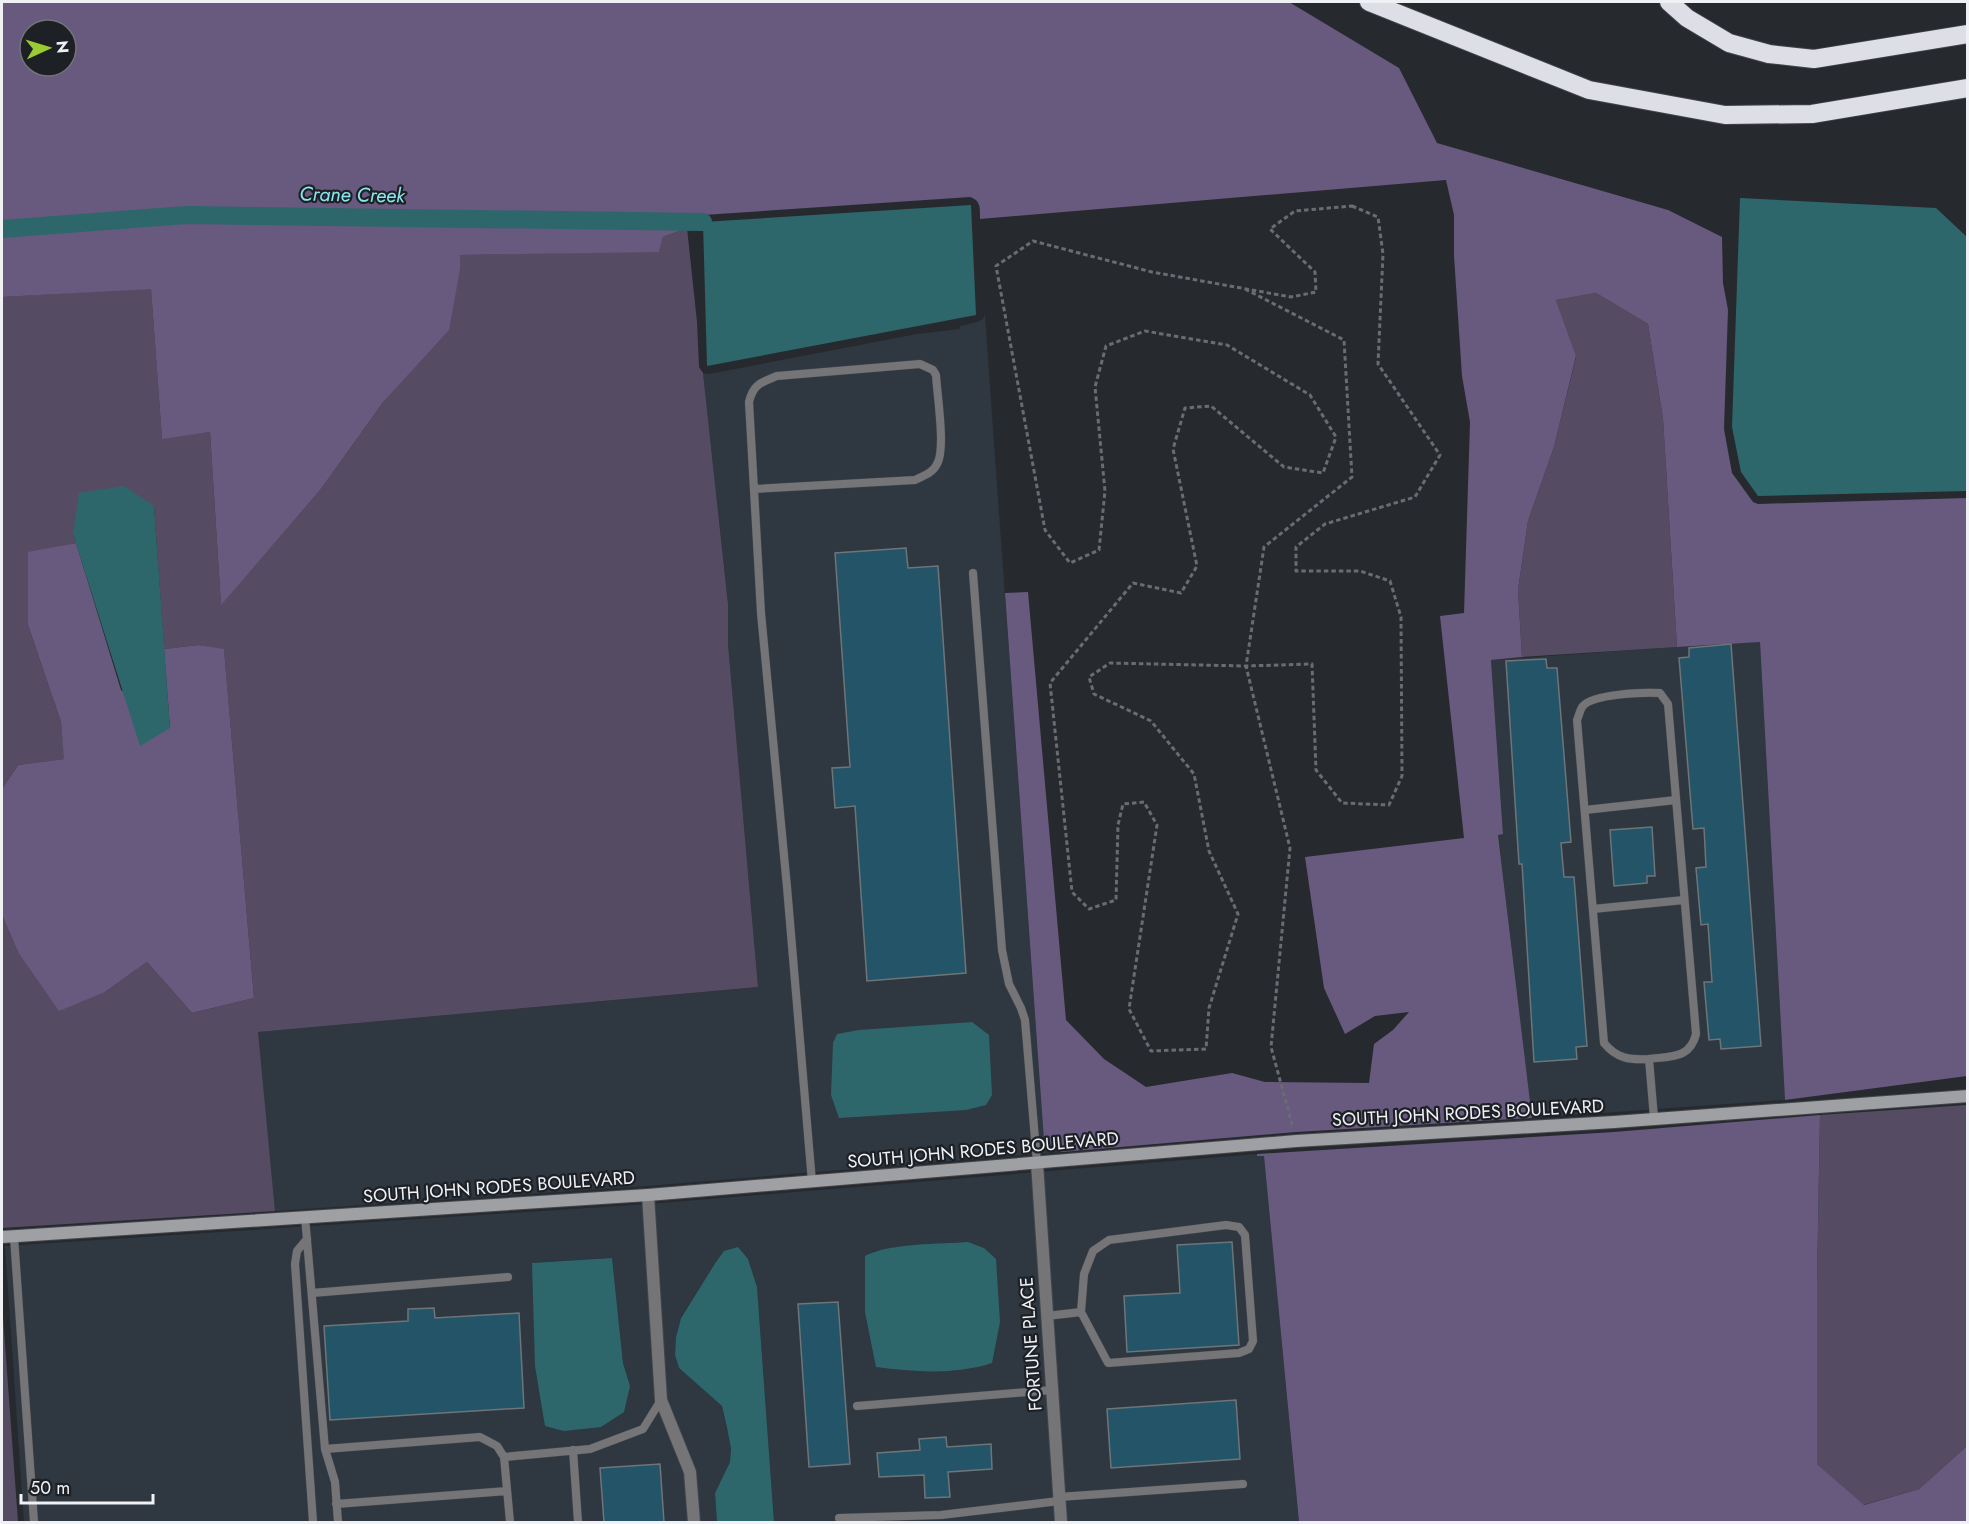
<svg xmlns="http://www.w3.org/2000/svg" width="1969" height="1524" font-family="Jost,sans-serif">
	<style>
		.built { fill: #2f3740; fill-rule: evenodd }
		.green { fill: #554c64 }
		.forest { fill: #68597e; fill-rule: evenodd }
		.water { fill: #2d676c }
		.lines { fill: none; stroke-linecap: round; stroke-linejoin: round }
		.canal { stroke: #2d676c; stroke-width: 18 }
		.building { fill: #245468; stroke: #6e7578; stroke-width: 1.5 }
		.lane-casing { stroke: #42464b; stroke-width: 9 }
		.street-casing { stroke: #42464b; stroke-width: 14 }
		.secondary-casing { stroke: #42464b; stroke-width: 14 }
		.highway-casing { stroke: #42464b; stroke-width: 20 }
		.path { stroke: #696c71; stroke-width: 3; stroke-dasharray: 4.5 3; stroke-linecap: butt }
		.lane { stroke: #757578; stroke-width: 8 }
		.street { stroke: #757578; stroke-width: 12 }
		.secondary { stroke: #9fa0a4; stroke-width: 12 }
		.highway { stroke: #dedfe6; stroke-width: 18 }
		.labels { text-anchor: middle; dominant-baseline: central; stroke-width: 4.5; stroke-linejoin: round; paint-order: stroke }
		.street-label { font-size: 18px; fill: #eff1f5; stroke: #1d2025 }
		.water-label { font-size: 20px; font-style: italic; fill: #88e8ef; stroke: #1d2025 }
	</style>
	<rect width="100%" height="100%" fill="#262a2f"/>
	<path class="built" d="M983 289 1044 1141 1062 1152 647 1186 275 1211 257 1032 758 987 728 644V603L703 373 709 374 917 334 960 329V326L977 322 983 319 985 314ZM972 1022 966 1110H944L927 1026Z
		M1760 641 1785 1100 1532 1118 1498 834 1503 833 1491 660Z
		M1257 1154V1155H1264L1299 1522H774L757 1287 748 1259 724 1251 681 1317 676 1337 675 1355 679 1368 722 1406 731 1449 730 1462 715 1493 717 1522H24L5 1246 649 1204ZM968 1242 984 1248 872 1252 905 1246ZM612 1258 623 1363 630 1386 532 1263Z"/>
	<path class="green" d="M687 228 697 322 699 367 703 373 728 604V644L758 987 258 1032 275 1211 2 1228V915L18 952 105 992 147 962 192 1013 254 998 224 650 198 645 164 649 154 506 73 534 76 543 28 553V625L61 722 65 759 18 765 2 789V297L151 288 162 438 210 432 221 604 321 489 384 401 460 269 459 255 659 251 663 237Z
		M1596 293 1648 324 1663 419 1677 647 1522 657 1518 590 1528 521 1554 447 1576 357 1556 300Z
		M1967 1105V1446L1919 1489 1863 1505 1817 1464V1283L1820 1115Z
		M2 1303 18 1522H2Z"/>
	<path class="forest" d="M2 2H1289L1399 68 1437 143 1668 210 1722 237 1723 283 1728 310 1724 429 1732 473 1753 502 1758 504 1967 498V1076L1785 1100 1760 642 1677 647 1663 419 1648 324 1596 293 1556 300 1576 356 1554 447 1528 521 1518 590 1522 657 1491 660 1503 834 1498 835 1532 1118 1296 1132 1062 1152 1044 1141 1005 593 1028 592 1066 1020 1104 1059 1146 1087 1232 1073 1265 1082 1369 1083 1374 1044 1393 1030 1409 1012 1375 1016 1345 1034 1324 988 1305 857 1464 838 1440 616 1464 613 1470 422 1462 376 1454 256V215L1446 180 980 219C980 209 981 200 970 197L703 215 696 218 695 228H687L663 237 659 252 460 255V269L449 330 384 401 321 489 221 605 210 432 162 439 151 289 2 297ZM30 30H66V66H30Z
		M76 543 121 690 170 728 164 649 198 645 224 649 254 998 192 1013 147 962 105 992 59 1011 18 952 2 915V789L18 765 64 759 61 722 28 625V552Z
		M1820 1115 1817 1283V1464L1864 1505 1919 1489 1967 1446V1522H1299L1264 1156H1257V1154L1614 1132Z"/>
	<path class="water" d="M1740 198 1936 208 1967 237V491L1758 496 1741 472 1732 427Z
		M971 205 976 315 707 366 703 222Z
		M124 486 154 506 170 728 140 746 73 534 79 493Z
		M972 1022 989 1035 992 1095 986 1105 966 1110 839 1118 831 1095 833 1043 837 1034 859 1030Z
		M968 1242 984 1248 996 1259 1000 1322 992 1363C955 1375 914 1372 876 1367L865 1312V1256C889 1243 940 1244 968 1242Z
		M738 1247 748 1259 757 1287 774 1522H717L715 1493 730 1462 731 1449 727 1428 722 1406 679 1368 675 1355 676 1337 681 1318 716 1262 724 1251Z
		M612 1258 623 1363 630 1386 624 1412 601 1427 564 1431 545 1426 535 1366 532 1263Z"/>
	<g class="lines">
		<path class="canal" d="M2 229 186 215 703 222"/>
	</g>
	<path class="building" d="M906 548 908 568 938 566 966 973 867 981 855 806 835 808 832 768 850 767 835 553Z
		M1731 644 1761 1046 1721 1049 1720 1039 1709 1040 1704 982H1712L1708 924 1701 925 1696 868 1706 867 1704 828 1693 829 1679 658 1689 657V648Z
		M1546 659 1547 668H1557L1571 842 1561 843 1564 877H1574L1587 1046 1576 1047 1577 1059 1534 1062 1522 864H1519L1506 661Z
		M1652 827 1655 876H1647V883L1614 886 1610 830Z
		M1232 1242 1239 1345 1127 1352 1124 1296 1180 1293 1177 1245Z
		M838 1302 850 1464 809 1467 798 1304Z
		M434 1308 435 1318 519 1313 524 1408 330 1420 324 1326 408 1321V1309Z
		M1236 1400 1240 1459 1111 1468 1107 1409Z
		M946 1437 947 1447 991 1444 992 1469 948 1472 950 1497 925 1498 924 1475 879 1477 877 1453 920 1450 919 1439Z
		M660 1464 664 1522H604L600 1468Z"/>
	<g class="lines">
		<defs>
			<path id="lane" d="M754 489 915 480C923 476 933 473 937 464 946 450 937 394 936 375L933 370 920 364 777 376C762 382 753 384 749 402L761 613 787 887 812 1182
				M973 573 1002 950 1009 984 1021 1008 1025 1020 1037 1163
				M1585 810 1676 800
				M1593 909 1684 900
				M1649 1059C1630 1060 1617 1059 1604 1043L1577 720C1579 716 1580 709 1583 706 1593 694 1644 692 1660 693L1668 704 1696 1034C1690 1059 1671 1056 1649 1059L1654 1118
				M305 1217 325 1449 335 1482 338 1522
				M14 1237 34 1522
				M307 1239 297 1251 295 1264 313 1522
				M312 1293 508 1277
				M1047 1316 1081 1312 1108 1363 1239 1353 1249 1349 1253 1341 1245 1235 1239 1227 1226 1225 1109 1240 1093 1251 1084 1274 1081 1312
				M857 1406 1052 1390
				M325 1449 480 1437 497 1446 504 1457 510 1522
				M573 1450 578 1522
				M504 1457 590 1449 643 1429 661 1400
				M1059 1497 1243 1484
				M336 1504 507 1491
				M839 1518 941 1515 1059 1501"/>
			<path id="street" d="M1037 1163 1061 1522
				M648 1195 661 1400 690 1472 694 1522"/>
			<path id="secondary" d="M2 1237 648 1195 1296 1141 1614 1122 1968 1096"/>
			<path id="highway" d="M1369 2 1589 90 1725 115 1812 114 1968 88
				M1669 2 1687 18 1729 43 1769 54 1814 59 1968 34"/>
		</defs>
		<use href="#lane" class="lane-casing"/>
		<use href="#street" class="street-casing"/>
		<use href="#secondary" class="secondary-casing"/>
		<use href="#highway" class="highway-casing"/>
		<path class="path" d="M1352 206 1378 217 1383 254 1378 364 1440 455 1415 497 1325 524 1296 547V571H1360L1390 581 1401 617 1402 776 1389 805 1342 803 1316 770 1312 664 1246 666 1110 663 1089 677 1094 694 1151 721 1194 774 1209 851 1238 914 1209 1008 1206 1049 1151 1051 1129 1009 1157 825 1144 802 1123 804 1118 825 1116 900 1089 909 1072 892 1050 683 1133 583 1181 593 1197 566 1173 449 1185 408 1211 406 1284 467 1323 473 1336 437 1310 395 1227 345 1145 331 1106 346 1095 387 1105 491 1099 550 1070 563 1045 530 996 266 1033 241 1152 272 1291 297 1316 292 1315 272 1270 229 1295 211Z
			M1245 289 1344 340 1352 477 1264 547 1246 666 1290 848 1271 1047 1293 1128"/>
		<use href="#lane" class="lane"/>
		<use href="#street" class="street"/>
		<use href="#secondary" class="secondary"/>
		<use href="#highway" class="highway"/>
	</g>
	<g class="labels">
		<g class="street-label">
			<text transform="translate(1468 1113) rotate(-3)">SOUTH JOHN RODES BOULEVARD</text>
			<text transform="translate(983 1150) rotate(-5)">SOUTH JOHN RODES BOULEVARD</text>
			<text transform="translate(499 1187) rotate(-4)">SOUTH JOHN RODES BOULEVARD</text>
			<text transform="translate(1031 1344) rotate(-94)">FORTUNE PLACE</text>
		</g>
		<g class="water-label">
			<text transform="translate(352 195) rotate(1)">Crane Creek</text>
		</g>
	</g>
	<rect width="1969" height="1524" fill="none" stroke="#eff1f5" stroke-width="6"/>
	<g transform="translate(48 48) rotate(86)"><circle r="28" fill="#1d2025" stroke="#717478" stroke-width="1.5"/>
	<path d="M0-4.5L10 22L0 15L-10 22Z" fill="#9bcb33"/>
	<text y="-9" font-size="16" font-weight="bold" text-anchor="middle" fill="#eff1f5">N</text>
	</g>
	<path d="M21 1494v9h132v-9" fill="none" stroke="#eff1f5" stroke-width="3"/>
	<text x="30" y="1494" font-size="18" fill="#eff1f5" stroke="#1d2025" stroke-width="4.5" paint-order="stroke">50 m</text>
</svg>
